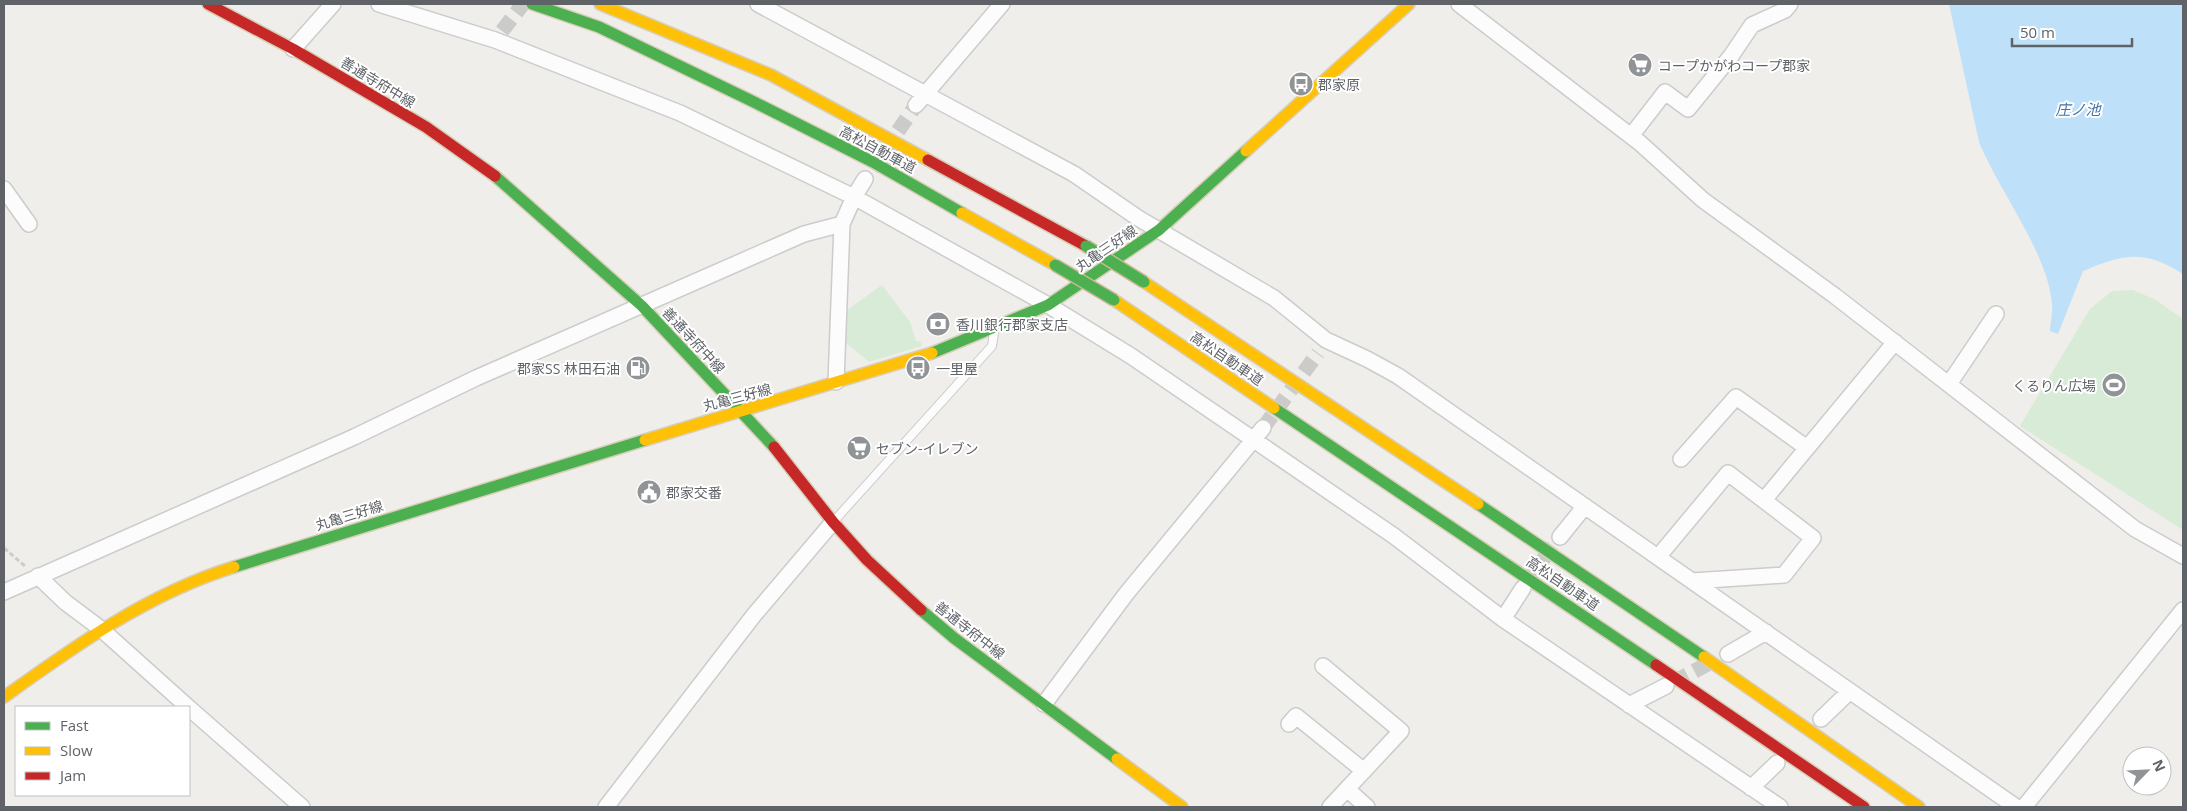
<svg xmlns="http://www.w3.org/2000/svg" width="2187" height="811" font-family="'Open Sans','Noto Sans JP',sans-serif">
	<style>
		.green { fill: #d8ebd6 }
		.water { fill: #bfe0f9 }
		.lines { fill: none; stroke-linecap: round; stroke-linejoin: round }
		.street-tunnel { stroke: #cbcbca; stroke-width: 15; stroke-dasharray: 15 8; stroke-linecap: butt }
		.lane-casing { stroke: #cbcccc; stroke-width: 10 }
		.street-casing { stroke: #cbcccc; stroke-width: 18 }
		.fast-casing { stroke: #d7ceb8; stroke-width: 14 }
		.slow-casing { stroke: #d7ceb8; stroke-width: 14 }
		.jam-casing { stroke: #d7ceb8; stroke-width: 14 }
		.path { stroke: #cacfcc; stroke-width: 3; stroke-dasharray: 5 2.5; stroke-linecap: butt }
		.lane { stroke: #fdfcfc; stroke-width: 8 }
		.street { stroke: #fdfcfc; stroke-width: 15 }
		.fast { stroke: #4caf50; stroke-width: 11 }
		.slow { stroke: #ffc107; stroke-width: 11 }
		.jam { stroke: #c62828; stroke-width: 11 }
		.fast-bridge-casing { stroke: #c8b996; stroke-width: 14; stroke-linecap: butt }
		.fast-bridge { stroke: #4caf50; stroke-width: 11 }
		.labels { text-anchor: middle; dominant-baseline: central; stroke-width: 4; stroke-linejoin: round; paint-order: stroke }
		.poi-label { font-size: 14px; fill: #5f6368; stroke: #fff; text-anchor: start }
		.street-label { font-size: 14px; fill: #5f6368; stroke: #fff }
		.water-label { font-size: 15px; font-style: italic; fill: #4174aa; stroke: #fff }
	</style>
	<rect width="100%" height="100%" fill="#efeeea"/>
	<path class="green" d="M882 285 910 322 916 341H920L922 346 869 362 845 342 847 310Z
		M2133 290 2156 300 2183 319V530L2020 426 2090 309 2112 291Z"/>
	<path class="water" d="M1949 4H2183V274C2144 249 2124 254 2083 271L2058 334 2050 331C2050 323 2053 313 2052 304 2048 253 1999 191 1979 142Z"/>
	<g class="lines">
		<path class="street-tunnel" d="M502 31 523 4
			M872 169 916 105
			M1263 428 1318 353
			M1525 584 1553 546
			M1674 682 1715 660"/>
		<defs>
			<path id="lane" d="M834 521 992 346 994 333"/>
			<path id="street" d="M379 4 495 40 680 113 854 197 1048 305 1131 356 1254 440 1394 536 1503 619 1780 807
				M758 4 1074 174 1138 218 1274 298 1326 340 1367 359 1398 376 2016 807
				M1459 4 1640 143 1703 200 1835 296 2135 529 2183 556
				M293 49 333 4
				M916 105 1002 4
				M1631 136 1665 92 1688 109 1731 56 1752 25 1785 10 1790 4
				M4 189 29 224
				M836 382 842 224 854 197 865 179
				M1949 384 1996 314
				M1681 459 1736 397 1807 448
				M1764 500 1895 342
				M1560 537 1585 506
				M1658 557 1728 473 1813 538 1784 575 1692 581
				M38 576 65 602 101 629 188 707
				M4 592 354 437 476 378 804 234 842 224
				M1503 619 1523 588
				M1728 654 1766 632
				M1323 666 1401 731 1330 807
				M1044 704 1126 594 1263 428
				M1629 705 1666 686
				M189 708 302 807
				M1821 719 1850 691
				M1289 724 1296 716 1364 771
				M1751 788 1777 763
				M1347 789 1367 807
				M606 807 754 615 833 522
				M2024 807 2183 610"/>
			<path id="fast" d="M532 4 599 27 754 102 873 162 962 213
				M495 176 642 306 774 447
				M932 353 1048 305 1159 230 1246 151
				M1274 408 1656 665
				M1478 504 1704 657
				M234 567 645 440
				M921 610 954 638 1117 759"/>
			<path id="slow" d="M600 4 771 75 928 160
				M1246 151 1409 4
				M962 213 1055 265
				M1144 282 1478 504
				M1114 300 1274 408
				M645 440 932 353
				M1704 657 1919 807
				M4 697C75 646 149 593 234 567
				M1117 759 1182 807"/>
			<path id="jam" d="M208 4 293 49 426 127 495 176
				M928 160 1086 246
				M774 447 833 522 867 560 921 610
				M1656 665 1864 807"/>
		</defs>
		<use href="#lane" class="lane-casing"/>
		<use href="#street" class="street-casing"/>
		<use href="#fast" class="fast-casing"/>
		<use href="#slow" class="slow-casing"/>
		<use href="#jam" class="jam-casing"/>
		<path class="path" d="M4 548 26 567"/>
		<use href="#lane" class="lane"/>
		<use href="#street" class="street"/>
		<use href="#fast" class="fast"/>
		<use href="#slow" class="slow"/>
		<use href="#jam" class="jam"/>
		<defs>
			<path id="fast-bridge" d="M1086 246 1144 282
				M1055 265 1114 300"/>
		</defs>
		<use href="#fast-bridge" class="fast-bridge-casing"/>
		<use href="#fast-bridge" class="fast-bridge"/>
	</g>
	<defs>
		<symbol id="supermarket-disc" viewBox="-11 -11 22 22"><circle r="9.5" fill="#919496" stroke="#fff"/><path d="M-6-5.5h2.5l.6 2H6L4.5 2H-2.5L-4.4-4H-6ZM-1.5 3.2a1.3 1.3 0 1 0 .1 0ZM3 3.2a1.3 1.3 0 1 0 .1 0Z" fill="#fff"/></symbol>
		<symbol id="bus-disc" viewBox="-11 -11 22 22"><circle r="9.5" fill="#919496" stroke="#fff"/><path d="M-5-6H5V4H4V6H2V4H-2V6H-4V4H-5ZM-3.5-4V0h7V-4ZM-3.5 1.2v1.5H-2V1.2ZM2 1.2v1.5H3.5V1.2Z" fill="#fff"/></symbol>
		<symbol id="bank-disc" viewBox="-11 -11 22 22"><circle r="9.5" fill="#919496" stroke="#fff"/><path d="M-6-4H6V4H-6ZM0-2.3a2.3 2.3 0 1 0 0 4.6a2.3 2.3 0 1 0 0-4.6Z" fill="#fff"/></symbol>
		<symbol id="fuel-disc" viewBox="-11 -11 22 22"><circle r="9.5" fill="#919496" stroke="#fff"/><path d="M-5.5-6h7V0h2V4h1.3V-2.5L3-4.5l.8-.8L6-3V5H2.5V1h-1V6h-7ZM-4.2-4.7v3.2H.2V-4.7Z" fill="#fff"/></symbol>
		<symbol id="stadium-disc" viewBox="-11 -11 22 22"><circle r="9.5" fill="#919496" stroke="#fff"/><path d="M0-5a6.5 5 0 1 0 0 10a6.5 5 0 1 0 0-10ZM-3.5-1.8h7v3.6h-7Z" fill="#fff"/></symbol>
		<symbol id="civic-disc" viewBox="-11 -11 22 22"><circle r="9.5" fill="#919496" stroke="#fff"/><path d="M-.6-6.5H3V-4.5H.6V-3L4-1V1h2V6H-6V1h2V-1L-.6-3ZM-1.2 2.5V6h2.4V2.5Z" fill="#fff"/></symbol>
	</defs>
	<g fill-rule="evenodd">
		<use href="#supermarket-disc" x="1626" y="51" width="28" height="28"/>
		<use href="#bus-disc" x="1287" y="70" width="28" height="28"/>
		<use href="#bank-disc" x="924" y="310" width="28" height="28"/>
		<use href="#fuel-disc" x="624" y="354" width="28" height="28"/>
		<use href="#bus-disc" x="904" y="354" width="28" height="28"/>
		<use href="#stadium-disc" x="2100" y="371" width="28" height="28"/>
		<use href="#supermarket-disc" x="845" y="434" width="28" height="28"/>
		<use href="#civic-disc" x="635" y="478" width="28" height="28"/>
	</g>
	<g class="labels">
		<g class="poi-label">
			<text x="1658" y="65">コープかがわコープ郡家</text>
			<text x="1318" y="84">郡家原</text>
			<text x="956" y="324">香川銀行郡家支店</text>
			<text x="620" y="368" text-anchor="end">郡家SS 林田石油</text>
			<text x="936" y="368">一里屋</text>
			<text x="2096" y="385" text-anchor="end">くるりん広場</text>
			<text x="876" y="448">セブン-イレブン</text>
			<text x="666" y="492">郡家交番</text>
		</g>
		<g class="street-label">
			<text transform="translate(378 82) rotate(31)">善通寺府中線</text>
			<text transform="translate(878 149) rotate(28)">高松自動車道</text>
			<text transform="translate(1106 248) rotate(-34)">丸亀三好線</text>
			<text transform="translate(694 340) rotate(47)">善通寺府中線</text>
			<text transform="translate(1227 358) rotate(34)">高松自動車道</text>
			<text transform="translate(737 397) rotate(-15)">丸亀三好線</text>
			<text transform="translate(349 515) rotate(-17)">丸亀三好線</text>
			<text transform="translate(1563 583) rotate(34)">高松自動車道</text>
			<text transform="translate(970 630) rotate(38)">善通寺府中線</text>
		</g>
		<g class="water-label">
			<text x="2078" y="109">庄ノ池</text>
		</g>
	</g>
	<rect width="2187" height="811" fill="none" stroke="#5f6368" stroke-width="10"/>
	<rect x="15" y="706" width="175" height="90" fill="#ffffff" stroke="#bfc1c3"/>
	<rect x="25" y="722" width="25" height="8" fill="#4caf50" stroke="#bfc1c3"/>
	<text x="60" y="731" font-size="15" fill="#5f6368">Fast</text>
	<rect x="25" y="747" width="25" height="8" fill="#ffc107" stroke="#bfc1c3"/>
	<text x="60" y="756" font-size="15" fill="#5f6368">Slow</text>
	<rect x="25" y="772" width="25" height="8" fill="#c62828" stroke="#bfc1c3"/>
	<text x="60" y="781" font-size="15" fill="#5f6368">Jam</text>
	<g transform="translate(2147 771) rotate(66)"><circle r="24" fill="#ffffff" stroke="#bfc1c3"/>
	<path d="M0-4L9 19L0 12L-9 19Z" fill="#919496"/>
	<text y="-8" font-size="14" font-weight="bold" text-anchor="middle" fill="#5f6368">N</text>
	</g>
	<path d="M2012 38v8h120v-8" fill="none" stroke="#5f6368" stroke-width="2.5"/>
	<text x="2020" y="38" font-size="15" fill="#5f6368" stroke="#ffffff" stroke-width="4" paint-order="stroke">50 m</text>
</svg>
